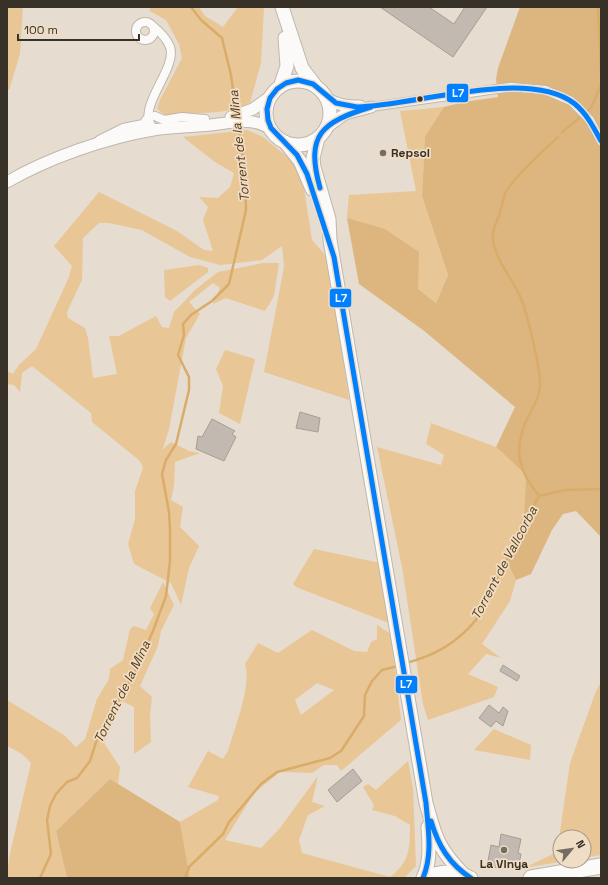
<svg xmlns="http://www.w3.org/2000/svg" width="608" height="885" font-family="'Space Grotesk',sans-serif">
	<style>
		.green { fill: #e9c696; fill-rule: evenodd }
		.forest { fill: #ddb67f }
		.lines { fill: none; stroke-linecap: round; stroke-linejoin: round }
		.stream { stroke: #d9ac69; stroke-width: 2.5 }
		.building { fill: #c2bab0; stroke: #a69e94 }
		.street-casing { stroke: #beb7ac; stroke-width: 10 }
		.secondary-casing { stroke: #beb7ac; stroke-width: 13 }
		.primary-casing { stroke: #beb7ac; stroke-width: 15 }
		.highway-casing { stroke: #beb7ac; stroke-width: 17 }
		.street { stroke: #fbfaf8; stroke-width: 8 }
		.secondary { stroke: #fbfaf8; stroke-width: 11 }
		.primary { stroke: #fbfaf8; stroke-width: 13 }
		.highway { stroke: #fbfaf8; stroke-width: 15 }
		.bus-1-casing { stroke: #f0ddc5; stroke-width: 8 }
		.bus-1 { stroke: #0080fe; stroke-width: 5 }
		.bus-dot { fill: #383127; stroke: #f0ddc5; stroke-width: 1.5 }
		.poi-dot { fill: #756d62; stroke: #f0ddc5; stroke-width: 1.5 }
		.labels { text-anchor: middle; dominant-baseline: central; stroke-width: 3.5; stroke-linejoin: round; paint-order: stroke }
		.poi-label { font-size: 12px; font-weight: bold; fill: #383127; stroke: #f0ddc5; text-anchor: start }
		.water-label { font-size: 13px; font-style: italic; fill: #563d18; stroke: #f0ddc5 }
		.line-badge { stroke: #f0ddc5; stroke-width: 1.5 }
		.badge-label { font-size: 11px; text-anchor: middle; font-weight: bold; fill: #fff }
	</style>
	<rect width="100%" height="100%" fill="#e6dccf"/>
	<path class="green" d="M7 7H23L20 54 9 90 7 89Z
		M150 7H199L205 16 223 27 238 7H264L261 63 250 103C225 116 193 112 165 115L157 109 160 100 182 58 179 44 166 20 150 11Z
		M444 107 425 136 422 196 448 275 436 303 418 289 347 218 349 195 416 191 400 111Z
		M247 130 263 137 295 163 303 182 312 240 328 258 349 400 264 372 284 267 282 246 262 260 220 265 190 257 142 230 109 223H99L83 238 82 280 67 312 68 318 85 328 88 338 93 378 117 374 109 336H119L156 316 162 327 169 328 174 312 196 289 218 272 263 263H279L274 296 265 311 226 298 213 304 220 288 213 283 189 302 200 314 186 338 169 429 163 449 171 442 189 451 200 453 175 462 174 486 171 500 183 507 180 527 199 546 189 568 181 605 171 583 134 564 128 544 135 519V491L143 468 140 461 92 422 91 413 32 366 22 373 20 392 14 385 7 384V371L13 374 19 365 36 349 69 277 72 266 54 246 99 192 177 231 204 250 213 251 203 220 208 207 199 197 218 198 230 187 234 173 215 162 183 137Z
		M199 265 208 268V272L170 301 165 297 164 270Z
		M225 350 255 359 240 424 219 413 223 386 216 369Z
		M431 423 496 447 526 475 524 515 506 560 516 580 510 601 482 644 501 658 486 654 468 674 498 687 494 697 428 720 423 704 402 567 377 447 441 465 444 455 426 444Z
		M314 549 380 563 389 623 296 587 293 584Z
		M163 582 174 605 161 631 158 646 140 686 152 697 150 715 151 742 134 754V707L122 701 104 743 120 767 118 784 110 779 56 831 67 878H7L9 858 31 763 22 754 7 746V700L64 735 76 747 85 739 97 699 109 679 110 669 123 660 130 629 134 626 146 630 154 614 150 608Z
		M377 625 391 634 401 720 341 771 337 765H324L312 773 280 772 254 793 225 840 261 848 280 828 318 776 312 802 325 806 308 815 299 840 302 853 390 877C410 862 410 848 410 825L395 816 372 810 374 805 363 787 368 784 376 790 408 761 413 789 416 866 404 878H190L180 822 218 800 219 796 188 787 208 751 223 759 228 751C234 729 252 686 245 664L258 643 278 653 312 630 354 651 367 652 371 642 377 639ZM317 683 334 690 301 715 295 700Z
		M601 682V855L584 858V837H560V861H565L524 868 557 852 570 763 596 691Z
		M494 729 531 745 530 760 474 750Z"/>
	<path class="forest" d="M520 7H601V537L576 511 563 514 552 530 531 574 516 580 506 560 524 515 526 475 496 447 515 407 423 330 359 284 347 218 385 229 419 252 418 289 436 303 448 275 422 196 425 136 444 107 464 102 498 97 496 79 498 68Z
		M110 779 180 822 190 878H67L56 831Z"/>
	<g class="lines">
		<path class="stream" d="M191 7 201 20 222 38 231 75 236 112
			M598 7 601 73
			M562 132 591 108 601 85
			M539 496 565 490 601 489
			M406 663C434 656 457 643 475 621 483 611 488 597 493 586 509 556 523 525 539 496 519 471 513 452 526 421 531 410 539 400 540 387 541 370 527 312 520 296 511 277 491 254 493 233 494 227 497 221 499 216 502 208 503 196 507 190 519 172 542 152 558 137
			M40 878 51 854 47 820 50 806 56 794 67 782 77 778 90 761 97 739 134 673 153 631 166 596 170 561V529L169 512 162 474 166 460 176 444 189 390V377L178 355 184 335 183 324 191 315 212 301 229 284 246 210 245 172 238 125
			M185 878 189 867 223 834 229 822 261 784 277 772 330 758 341 751 364 716 365 695 372 681 382 670 398 666"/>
	</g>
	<path class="building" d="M380 7H429L454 24 465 7H487L453 57Z
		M300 412 320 418 318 432 296 428Z
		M212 419 235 431 232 434 236 437 224 461 196 449 198 436 202 437Z
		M503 665 520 676 517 681 500 671Z
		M489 705 499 713 503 707 508 711 503 726 496 721 491 727 479 718Z
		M353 769 362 781 337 802 328 790Z
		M501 834 521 839 518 853 521 854 519 864 502 860 500 868 487 866 491 845 499 847Z"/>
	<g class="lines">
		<defs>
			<path id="street" d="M136 31a9 9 0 1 1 18 0a9 9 0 1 1-18 0Z
				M153 26C159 31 167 39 170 47 178 70 132 110 155 130
				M371 107 511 87 545 90 571 101 590 120 601 141
				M155 116 164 120 182 117 205 119
				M99 140 123 128 143 124 149 116"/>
			<path id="secondary" d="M326 98C337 105 347 106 360 106
				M231 117 253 109 271 96
				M327 127 345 114 371 107
				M7 182C48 158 106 138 153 130 172 127 192 127 210 125 231 123 254 116 272 130"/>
			<path id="primary" d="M282 7 302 68 315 85
				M266 113a32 32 0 1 1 64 0a32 32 0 1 1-64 0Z
				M280 87 287 66 285 38
				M318 138 313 158 314 167 329 219 330 240 426 803C436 838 437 847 463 874
				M285 142 300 161 312 189
				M423 878C431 862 429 844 428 827
				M425 878C440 870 457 870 471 878"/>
			<path id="highway" d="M531 878 601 866"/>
		</defs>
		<use href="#street" class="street-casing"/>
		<use href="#secondary" class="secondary-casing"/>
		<use href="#primary" class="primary-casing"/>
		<use href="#highway" class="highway-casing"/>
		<use href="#street" class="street"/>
		<use href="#secondary" class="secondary"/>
		<use href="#primary" class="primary"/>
		<use href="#highway" class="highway"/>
		<defs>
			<path id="bus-1" d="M320 188C305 134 322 122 371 107
				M431 821C438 845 449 864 471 878
				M423 878C433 854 428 829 426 803L334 257 307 174 297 155 271 128 268 120 267 109 270 98 277 89 286 83 298 80 313 84 336 103 357 107C414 106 527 67 575 104 587 114 594 128 601 141"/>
		</defs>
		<use href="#bus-1" class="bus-1-casing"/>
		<use href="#bus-1" class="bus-1"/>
	</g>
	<circle class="bus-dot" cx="420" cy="99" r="3.5"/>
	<g class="poi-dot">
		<circle cx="383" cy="153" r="4"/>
		<circle cx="504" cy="850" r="4"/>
	</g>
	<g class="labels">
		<g class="poi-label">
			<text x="391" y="153">Repsol</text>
			<text x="504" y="864" text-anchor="middle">La Vinya</text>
		</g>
		<g class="water-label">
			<text transform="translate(239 146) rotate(-96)">Torrent de la Mina</text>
			<text transform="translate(504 563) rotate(-62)">Torrent de Vallcorba</text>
			<text transform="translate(122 692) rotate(-64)">Torrent de la Mina</text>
		</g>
	</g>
	<g class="line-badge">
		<rect x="446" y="83" width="23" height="20" rx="4" fill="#0080fe"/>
		<rect x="329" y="288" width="23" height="20" rx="4" fill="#0080fe"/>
		<rect x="395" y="675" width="23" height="19" rx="4" fill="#0080fe"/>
	</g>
	<g class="badge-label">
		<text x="458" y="97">L7</text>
		<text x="341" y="302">L7</text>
		<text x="406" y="688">L7</text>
	</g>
	<rect width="608" height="885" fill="none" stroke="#383127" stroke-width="16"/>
	<g transform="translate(572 849) rotate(61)"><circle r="19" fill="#f0ddc5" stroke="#a69886"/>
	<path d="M0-3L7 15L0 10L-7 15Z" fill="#756d62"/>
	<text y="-6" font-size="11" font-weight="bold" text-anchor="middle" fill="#383127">N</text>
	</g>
	<path d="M18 34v6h121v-6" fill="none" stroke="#383127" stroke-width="2"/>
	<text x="24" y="34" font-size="12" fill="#383127" stroke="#f0ddc5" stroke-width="3" paint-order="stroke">100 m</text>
</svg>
